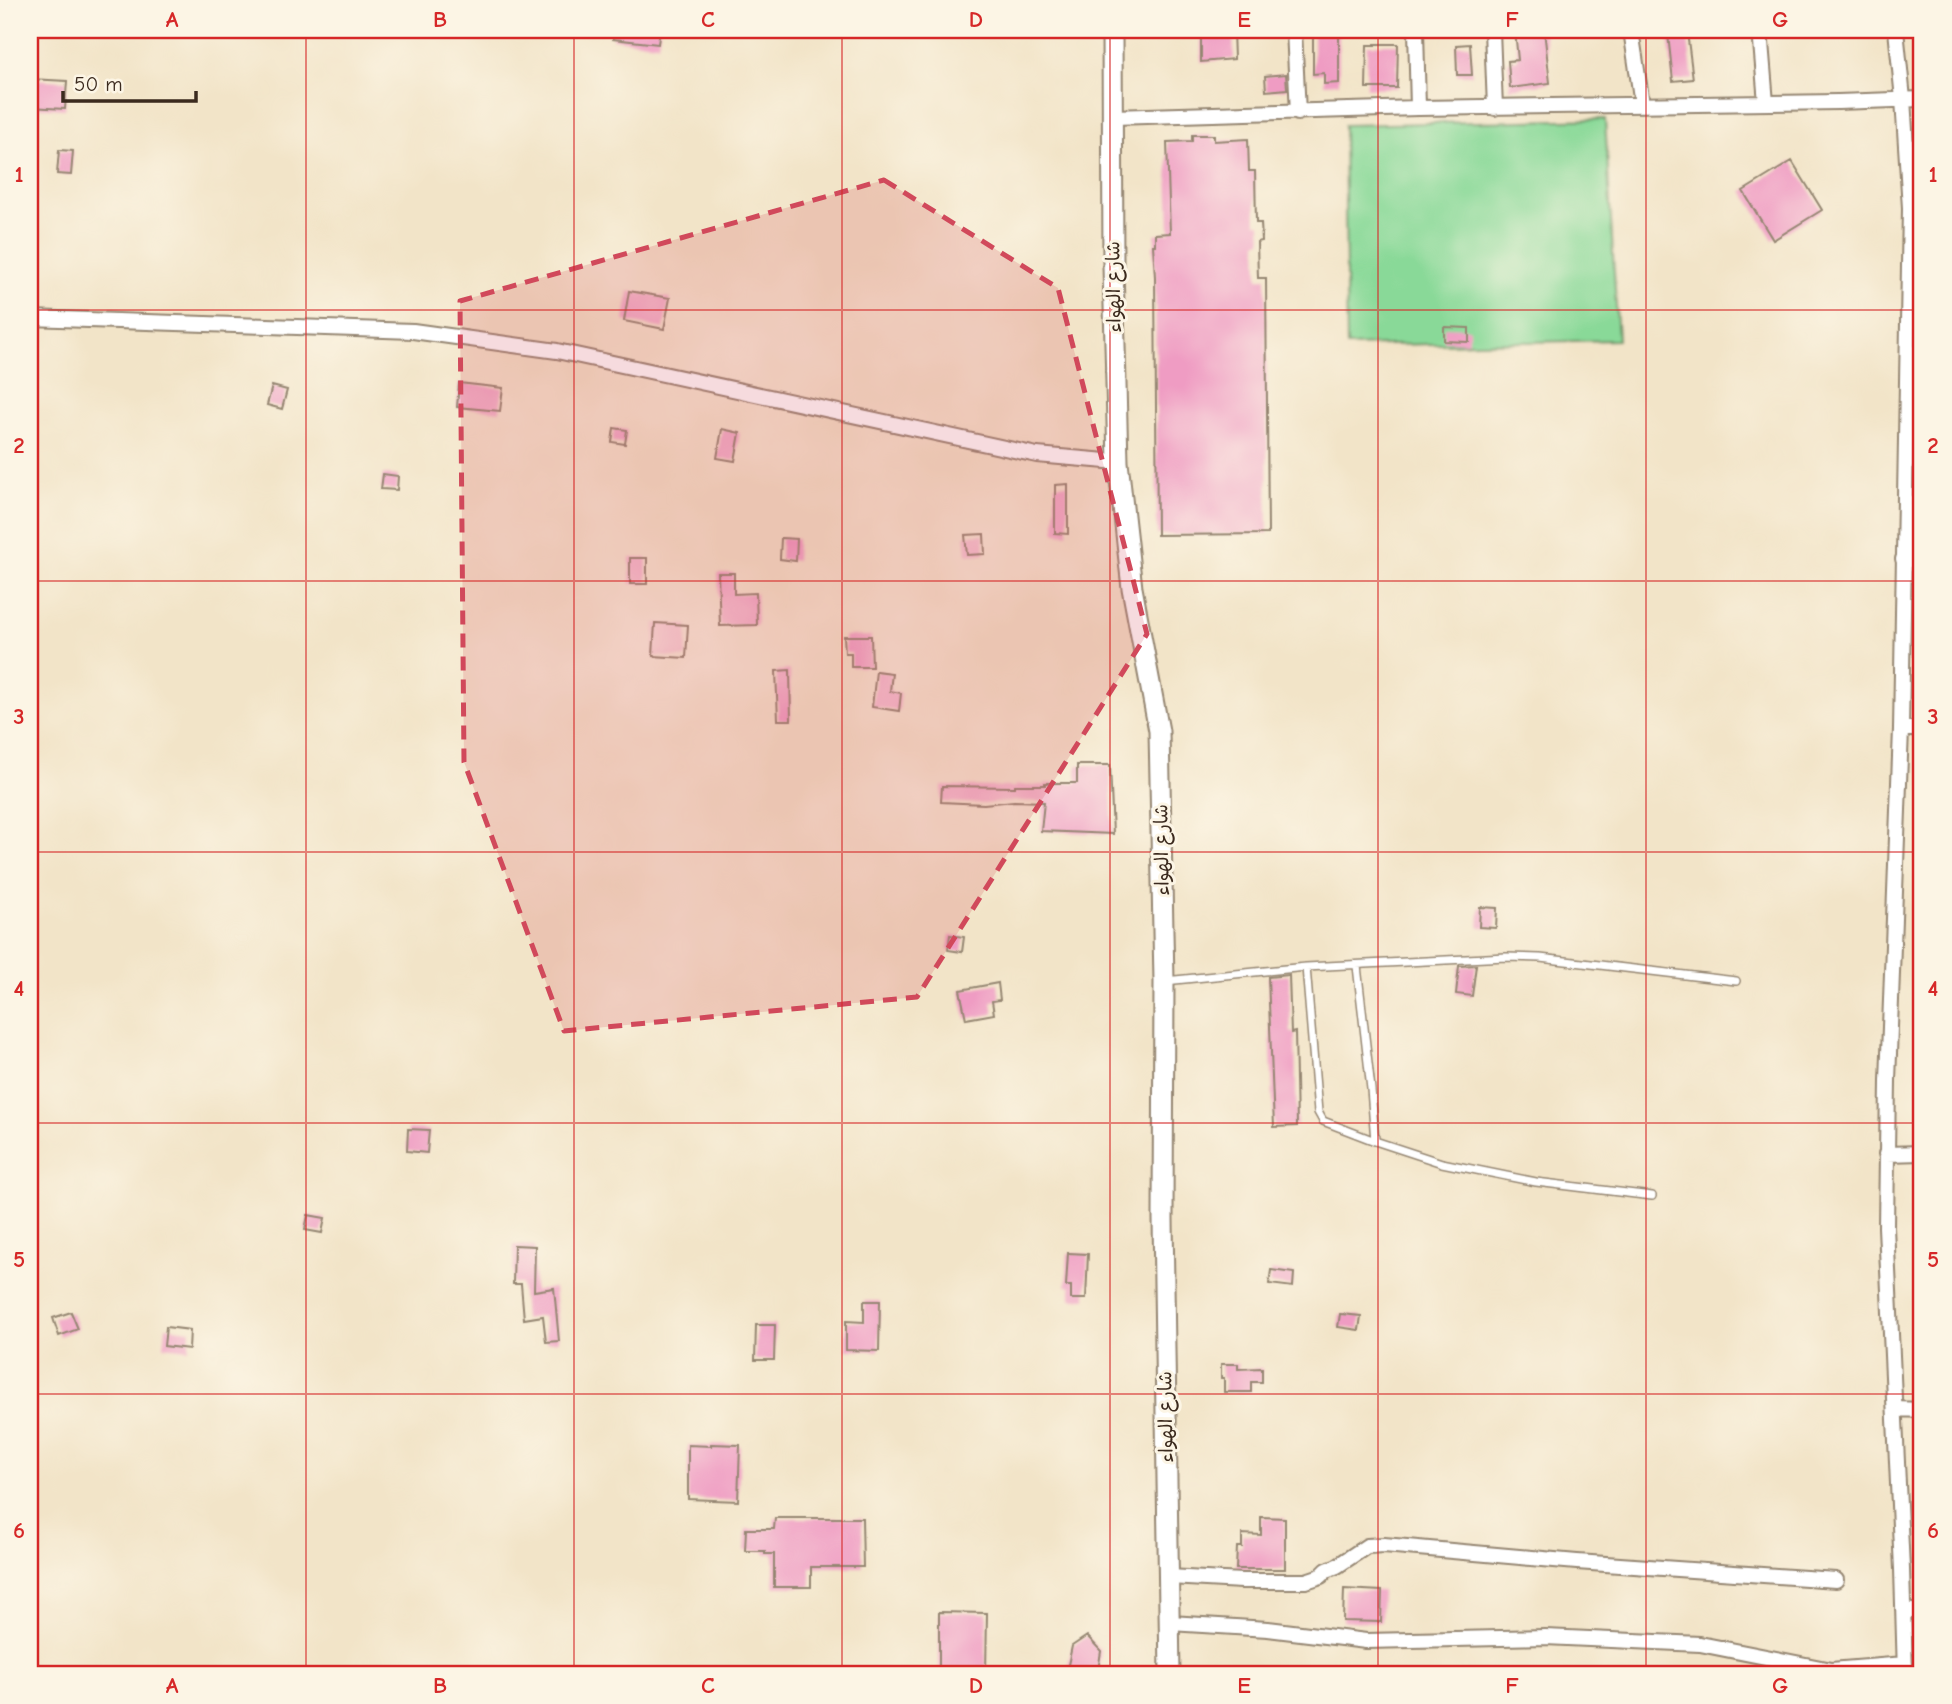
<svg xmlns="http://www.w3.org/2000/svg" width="1952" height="1704" font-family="'Comic Neue','Playpen Sans Arabic',sans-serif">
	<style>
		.green { fill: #89d998; stroke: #62825b; stroke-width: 2 }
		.building { fill: #ef9cc3 }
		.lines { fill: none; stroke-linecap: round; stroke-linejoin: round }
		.service-casing { stroke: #968773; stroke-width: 10 }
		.minor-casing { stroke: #968773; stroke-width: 18 }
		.tertiary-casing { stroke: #968773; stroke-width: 23 }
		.service { stroke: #fff; stroke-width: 7 }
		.minor { stroke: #fff; stroke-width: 14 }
		.tertiary { stroke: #fff; stroke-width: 19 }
		.marked { fill: #d1495b; fill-opacity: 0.2; stroke: #d1495b; stroke-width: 5; stroke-dasharray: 14 9; stroke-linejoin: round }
		.grid { fill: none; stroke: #d62828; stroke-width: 2; stroke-opacity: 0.55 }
		.labels { text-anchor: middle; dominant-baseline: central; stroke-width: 6; stroke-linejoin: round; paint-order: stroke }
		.street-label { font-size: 19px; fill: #3b2a1e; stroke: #fcf5e5 }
		.neatline { fill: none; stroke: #d62828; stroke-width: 2.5 }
		.grid-label { font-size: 23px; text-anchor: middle; font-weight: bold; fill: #d62828 }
	</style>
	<rect width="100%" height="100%" fill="#fcf5e5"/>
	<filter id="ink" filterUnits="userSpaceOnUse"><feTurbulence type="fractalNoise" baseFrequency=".0143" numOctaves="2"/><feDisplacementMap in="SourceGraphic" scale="14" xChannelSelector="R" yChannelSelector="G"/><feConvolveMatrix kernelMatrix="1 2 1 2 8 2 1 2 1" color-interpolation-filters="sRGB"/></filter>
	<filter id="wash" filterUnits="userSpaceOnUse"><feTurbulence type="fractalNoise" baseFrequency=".00686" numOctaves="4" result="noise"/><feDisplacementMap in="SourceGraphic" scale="28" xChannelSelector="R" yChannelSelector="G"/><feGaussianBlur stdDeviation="1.57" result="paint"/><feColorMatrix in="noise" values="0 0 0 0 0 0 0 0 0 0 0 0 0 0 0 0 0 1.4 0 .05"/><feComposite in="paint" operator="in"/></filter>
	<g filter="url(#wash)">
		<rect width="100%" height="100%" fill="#f2e4c8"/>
		<path class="green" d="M1605 119 1618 340 1347 346 1344 125Z"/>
		<g id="blocks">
			<path class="building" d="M614 30H660L658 44 613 39Z
				M1201 30H1233L1234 59 1201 62Z
				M1313 30H1339V83L1324 84V73L1313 74Z
				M1515 30H1544L1550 83 1510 88 1508 61 1518 60Z
				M1687 32 1693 79 1673 81 1668 34Z
				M1375 44H1398L1397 88H1366L1367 45H1375Z
				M1470 44 1472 75H1457L1456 45Z
				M1286 74 1287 89 1266 91 1265 76Z
				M30 79 67 81 65 109 30 107Z
				M1192 135H1214V141L1248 139 1249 171H1255L1256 223H1261L1262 241 1257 242 1258 278H1266L1268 534 1157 535 1155 277 1153 245H1155V234L1170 233 1167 142 1192 141Z
				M59 150 73 151 71 175 57 174Z
				M1792 161 1822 210 1773 240 1743 191Z
				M629 291 670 298 664 329 624 321Z
				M1444 327 1469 328V342L1444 341Z
				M459 383 503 388 500 411 457 407Z
				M272 386 287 390 282 409 267 405Z
				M614 428 627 430 625 444 612 442Z
				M722 429 740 433 735 461 717 458Z
				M383 474 398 476 397 490 381 489Z
				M1068 484V534L1055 533V485Z
				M984 534 985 554 967 555 965 535Z
				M781 538 797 539 796 561 780 559Z
				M630 558H647V584H630Z
				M718 573H734V594L756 593 757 625 720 626Z
				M655 623 688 625 686 658 653 656Z
				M844 636H871L872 667H851V653H845Z
				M790 670 791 720H778L776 671Z
				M876 671 892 673 890 691 901 693 899 711 872 707Z
				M1077 765H1110L1113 834 1041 831 1044 802 1014 801 984 804 941 802 942 786 1015 787V785H1045V783H1077Z
				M1480 907 1497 908 1496 928 1479 927Z
				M950 935 964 937 962 952 948 950Z
				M1476 965 1472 996 1456 994 1459 966Z
				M1289 975 1291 1033 1295 1032 1297 1126 1274 1127 1268 977Z
				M998 983 1000 1000 992 1001 994 1014 966 1019 960 990Z
				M408 1129 429 1130 427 1153 407 1151Z
				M308 1215 325 1218 322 1233 305 1230Z
				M514 1245 535 1246 534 1291 554 1288 559 1341 546 1342 543 1316 524 1319 521 1284H513Z
				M1068 1253 1088 1254 1086 1299H1071V1286H1066Z
				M1271 1270 1294 1273 1293 1287 1269 1284Z
				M864 1301H880L879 1351 846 1350V1321L864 1322Z
				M71 1312 78 1329 59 1336 53 1318Z
				M1340 1314 1361 1316 1359 1330 1338 1327Z
				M756 1325H775L774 1360H755Z
				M166 1327 190 1330 189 1349 164 1346Z
				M1221 1364H1238V1369L1262 1368V1382H1251V1392H1224V1378H1221Z
				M711 1444 740 1445 738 1501 688 1499V1445L711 1446Z
				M1261 1517 1285 1518V1569H1236L1237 1547H1242V1534L1261 1535Z
				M775 1518H862L863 1567H811V1587H774V1554H765V1551H745L746 1529H774Z
				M1344 1589 1382 1591 1381 1622 1343 1621Z
				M939 1612 987 1613 986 1674H939Z
				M1087 1636 1101 1651 1098 1671 1092 1674H1075L1068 1665 1072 1646Z"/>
		</g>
	</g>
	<g filter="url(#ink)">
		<use href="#blocks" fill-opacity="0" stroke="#968773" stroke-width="2"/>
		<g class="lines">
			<defs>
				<path id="service" d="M1357 966 1371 1089 1375 1141
					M1306 967 1318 1112 1323 1121 1375 1141 1442 1163 1536 1182 1652 1196
					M1165 981 1306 967 1506 957 1540 958 1736 981"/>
				<path id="minor" d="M1294 30 1298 113
					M1416 30 1418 108
					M1492 30 1495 108
					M1631 30 1642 104
					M1760 30 1766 103
					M1896 30 1903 99 1910 208 1901 729 1888 1081 1886 1227 1902 1569 1905 1674
					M1113 117 1418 108 1838 102 1922 99
					M30 318 413 331 557 351 1037 455 1118 462
					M1903 559H1922
					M1901 729H1922
					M1886 1154 1922 1153
					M1895 1409 1922 1410
					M1169 1577 1242 1581H1306L1321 1576 1327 1570 1337 1566 1367 1546 1384 1545 1577 1562 1836 1580
					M1903 1610 1922 1612
					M1170 1623 1268 1629 1366 1641 1545 1637 1700 1644 1831 1670 1905 1664"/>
				<path id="tertiary" d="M1112 30 1113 266 1118 462 1132 588 1159 731 1164 981 1163 1219 1170 1674"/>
			</defs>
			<use href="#service" class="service-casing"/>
			<use href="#minor" class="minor-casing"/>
			<use href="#tertiary" class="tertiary-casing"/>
			<use href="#service" class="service"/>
			<use href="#minor" class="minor"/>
			<use href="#tertiary" class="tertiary"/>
		</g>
	</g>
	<path class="marked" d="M884 180 1058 288 1147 634 917 997 564 1031 464 762 460 301Z"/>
	<path class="grid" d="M306 30V1674M574 30V1674M842 30V1674M1110 30V1674M1378 30V1674M1646 30V1674M30 310H1922M30 581H1922M30 852H1922M30 1123H1922M30 1394H1922"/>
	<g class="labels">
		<g class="street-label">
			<text transform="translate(1114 287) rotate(-91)">شارع الهواء</text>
			<text transform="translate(1162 850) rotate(-91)">شارع الهواء</text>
			<text transform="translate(1166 1417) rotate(-91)">شارع الهواء</text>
		</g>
	</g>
	<rect width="1952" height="1704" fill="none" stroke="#fcf5e5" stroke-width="77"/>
	<path d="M63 91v10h133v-10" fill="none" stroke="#3b2a1e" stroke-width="3.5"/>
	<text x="74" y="91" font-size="21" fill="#3b2a1e" stroke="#fcf5e5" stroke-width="5" paint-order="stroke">50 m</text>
	<rect x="38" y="38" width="1875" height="1628" class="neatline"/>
	<g class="grid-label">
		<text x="172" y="27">A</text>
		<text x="440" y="27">B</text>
		<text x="708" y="27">C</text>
		<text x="976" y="27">D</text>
		<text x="1244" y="27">E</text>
		<text x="1512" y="27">F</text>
		<text x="1780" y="27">G</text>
		<text x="19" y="182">1</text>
		<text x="1933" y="182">1</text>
		<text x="19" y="453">2</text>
		<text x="1933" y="453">2</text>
		<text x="19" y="724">3</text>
		<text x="1933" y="724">3</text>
		<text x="19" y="996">4</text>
		<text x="1933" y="996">4</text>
		<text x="19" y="1267">5</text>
		<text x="1933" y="1267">5</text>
		<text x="19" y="1538">6</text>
		<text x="1933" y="1538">6</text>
		<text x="172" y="1693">A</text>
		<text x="440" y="1693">B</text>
		<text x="708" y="1693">C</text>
		<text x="976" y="1693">D</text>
		<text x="1244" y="1693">E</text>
		<text x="1512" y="1693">F</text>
		<text x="1780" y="1693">G</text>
	</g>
</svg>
